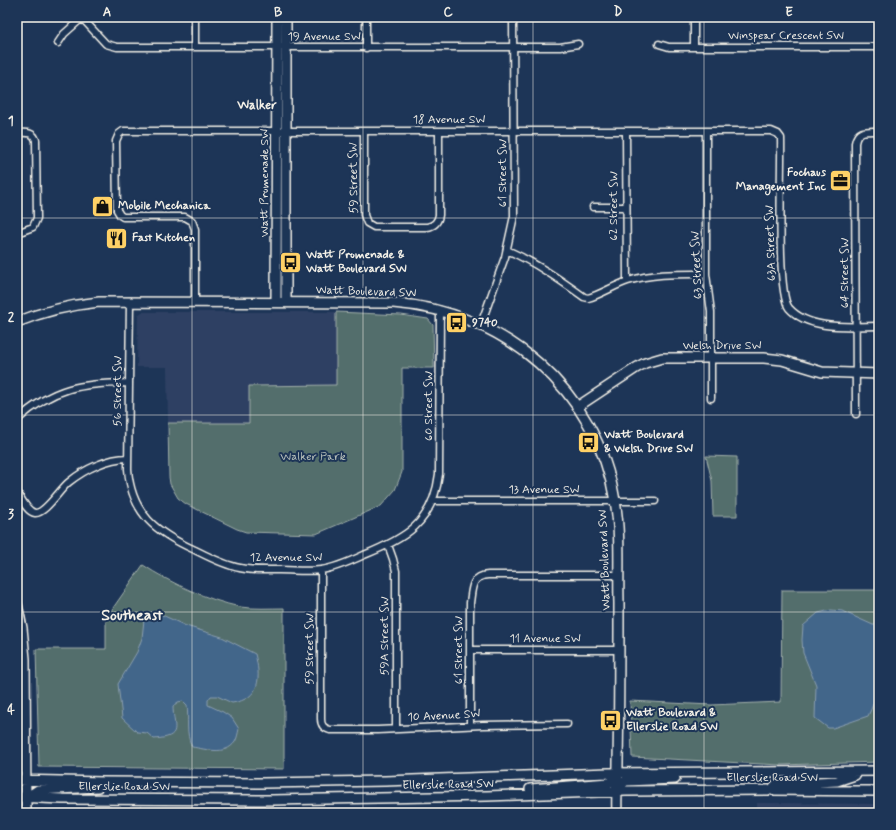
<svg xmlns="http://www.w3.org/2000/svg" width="896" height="830" font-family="Mynerve,sans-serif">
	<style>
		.built { fill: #2f4164 }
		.green { fill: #526e6c; stroke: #a3b0aa }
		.water { fill: #43668a; stroke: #8a9eb0 }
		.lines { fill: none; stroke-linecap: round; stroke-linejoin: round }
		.street-casing { stroke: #f4f1e8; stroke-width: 9 }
		.secondary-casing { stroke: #f4f1e8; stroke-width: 12 }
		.street { stroke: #1d3557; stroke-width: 6 }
		.secondary { stroke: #1d3557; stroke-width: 9 }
		.grid { fill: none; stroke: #f4f1e8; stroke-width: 1; stroke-opacity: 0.55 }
		.labels { text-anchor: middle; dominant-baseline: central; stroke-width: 4; stroke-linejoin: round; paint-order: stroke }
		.street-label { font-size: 12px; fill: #f4f1e8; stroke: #1d3557 }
		.poi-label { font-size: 12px; font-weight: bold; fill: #f4f1e8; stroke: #1d3557; text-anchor: start }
		.park-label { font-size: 12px; fill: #bbc3bd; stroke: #1d3557 }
		.neighbourhood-label { font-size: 13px; font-weight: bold; fill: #f4f1e8; stroke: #1d3557 }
		.district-label { font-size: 16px; font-weight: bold; fill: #f4f1e8; stroke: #1d3557 }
		.neatline { fill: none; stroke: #f4f1e8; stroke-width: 1.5 }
		.grid-label { font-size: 13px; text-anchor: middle; font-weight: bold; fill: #f4f1e8 }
	</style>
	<rect width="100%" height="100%" fill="#1d3557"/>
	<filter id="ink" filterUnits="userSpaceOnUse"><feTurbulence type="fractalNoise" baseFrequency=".025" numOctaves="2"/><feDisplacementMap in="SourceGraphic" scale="8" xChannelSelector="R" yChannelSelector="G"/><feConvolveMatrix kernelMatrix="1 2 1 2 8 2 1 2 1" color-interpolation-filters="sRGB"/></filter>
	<g filter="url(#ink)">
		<path class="built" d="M142 312H336V385L250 386 249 423H168L167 367H137L138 315Z
			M757 803 879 804V813H757Z"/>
		<path class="green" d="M336 312 401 315 428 319 433 325 434 368H402V472L395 490 381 506 316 534 246 532 237 529 186 504 178 498 170 484 169 477 168 423H249V386L336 385Z
			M706 456 737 457V516H713L712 481Z
			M143 565C170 583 208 600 240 607 254 609 270 608 284 608V769L39 767 36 649H106V618Z
			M782 590H879V762L780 765 632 757 630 701 711 705 781 702Z"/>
		<path class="water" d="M831 610 842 611 873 625H879V690C874 698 873 707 868 716L833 728H828L815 718 816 685 803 653 802 640 803 626 818 613Z
			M149 613H158L186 626 222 637 255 654C261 677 261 699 232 703L217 696H211L208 700V705L223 712 232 718 239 729C238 733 237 739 235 742 225 756 206 749 192 747 185 733 189 719 187 705L183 701 178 702 173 706C173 727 184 737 154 739L147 733 137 732 122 718 118 684 137 652 142 638 144 620Z"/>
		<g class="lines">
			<defs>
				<path id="street" d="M366 17V48
					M694 17V47H879
					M82 18 106 44 117 47H560L578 44
					M58 43 64 34 83 17
					M659 44 669 47H694
					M195 47V17
					M364 131V215L367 223 374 227H427C434 226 438 222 439 215V131
					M626 131 627 281
					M706 131V274L711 312V398
					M17 133C25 133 33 131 36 140L37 218 33 227 17 233
					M593 207H626
					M507 250C536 263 559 279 584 297L588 298C600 295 615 285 628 281 653 273 680 274 706 274
					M130 301 128 469C131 514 157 533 195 550 209 557 224 565 240 568 253 571 266 570 279 570 293 570 308 572 321 570 336 568 351 561 364 555 406 538 433 523 439 474L440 310
					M195 302V229L192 221 185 217H123L120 215 117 210 116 141 119 134 123 131H771L778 134 781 138C782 166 776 292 789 308 809 331 851 326 879 326
					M481 324 505 257 514 216 513 17
					M856 414 855 143C857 129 868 131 879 131
					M17 420C53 387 82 383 129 383
					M17 492C21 498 27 512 35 513 45 514 60 489 69 482 85 469 108 458 128 458
					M432 501H655
					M388 545 393 559 396 571V729
					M321 570V719C321 725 323 728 330 730H378L483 725 567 724
					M471 650H619
					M470 725V603C472 589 471 576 488 575H619"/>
				<path id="secondary" d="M276 302 277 17
					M286 302V17
					M17 322C44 311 70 305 99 302L393 303C504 311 597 390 615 501 621 535 618 569 619 603 619 656 619 709 618 762 618 779 616 796 617 813
					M577 407 636 368 645 363 662 358H764L782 360 822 372 879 374
					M17 604 22 628 25 659 26 813
					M17 780 103 782 263 783 385 781 609 773 879 771
					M530 789 609 783 615 778 618 773
					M771 790 777 784 837 781 855 775
					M617 791 620 785 626 781 675 779
					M17 797 62 799 272 800 487 796 626 791 771 790 879 791
					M26 798 38 790 98 787"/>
			</defs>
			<use href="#street" class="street-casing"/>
			<use href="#secondary" class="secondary-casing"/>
			<use href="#street" class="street"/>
			<use href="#secondary" class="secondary"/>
		</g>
	</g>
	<path class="grid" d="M192 17V813M363 17V813M533 17V813M704 17V813M17 218H879M17 415H879M17 612H879"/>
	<defs>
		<symbol id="office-square" viewBox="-11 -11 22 22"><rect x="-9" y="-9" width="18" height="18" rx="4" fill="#ffd166" stroke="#1d3557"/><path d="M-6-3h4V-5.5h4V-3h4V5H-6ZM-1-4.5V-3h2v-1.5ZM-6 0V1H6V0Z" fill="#111"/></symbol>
		<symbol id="shop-square" viewBox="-11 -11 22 22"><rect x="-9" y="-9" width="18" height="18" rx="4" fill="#ffd166" stroke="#1d3557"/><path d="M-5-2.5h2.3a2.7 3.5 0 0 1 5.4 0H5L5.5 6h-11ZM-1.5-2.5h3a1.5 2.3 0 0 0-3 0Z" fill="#111"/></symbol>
		<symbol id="restaurant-square" viewBox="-11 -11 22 22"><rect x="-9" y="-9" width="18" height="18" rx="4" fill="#ffd166" stroke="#1d3557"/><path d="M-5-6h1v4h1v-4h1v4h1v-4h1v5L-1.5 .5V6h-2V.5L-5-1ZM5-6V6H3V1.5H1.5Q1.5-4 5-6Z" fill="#111"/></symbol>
		<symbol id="bus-square" viewBox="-11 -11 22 22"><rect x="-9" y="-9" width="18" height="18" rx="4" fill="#ffd166" stroke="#1d3557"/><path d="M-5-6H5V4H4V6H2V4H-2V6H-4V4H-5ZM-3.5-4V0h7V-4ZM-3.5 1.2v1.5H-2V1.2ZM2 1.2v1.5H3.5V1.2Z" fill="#111"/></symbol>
	</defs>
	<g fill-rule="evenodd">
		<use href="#office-square" x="828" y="168" width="25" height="25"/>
		<use href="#shop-square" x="90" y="194" width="25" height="25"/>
		<use href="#restaurant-square" x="104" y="226" width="25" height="25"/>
		<use href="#bus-square" x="278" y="250" width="25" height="25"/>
		<use href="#bus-square" x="444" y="310" width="25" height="25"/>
		<use href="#bus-square" x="576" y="430" width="25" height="25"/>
		<use href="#bus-square" x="598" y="708" width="25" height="25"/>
	</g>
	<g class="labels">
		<g class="street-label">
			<text x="786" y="36">Winspear Crescent SW</text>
			<text x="324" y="37">19 Avenue SW</text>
			<text x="449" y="120">18 Avenue SW</text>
			<text transform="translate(503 173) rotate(-90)">61 Street SW</text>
			<text transform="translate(354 178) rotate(-91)">59 Street SW</text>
			<text transform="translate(265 183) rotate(-90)">Watt Promenade SW</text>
			<text transform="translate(614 206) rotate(-90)">62 Street SW</text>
			<text transform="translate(771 243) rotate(-92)">63A Street SW</text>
			<text transform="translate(697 265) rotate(-93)">63 Street SW</text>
			<text transform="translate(845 273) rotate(-90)">64 Street SW</text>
			<text transform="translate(366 292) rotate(2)">Watt Boulevard SW</text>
			<text x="722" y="346">Welsh Drive SW</text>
			<text transform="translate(118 391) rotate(-90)">56 Street SW</text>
			<text transform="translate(429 406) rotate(-90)">60 Street SW</text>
			<text x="544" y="490">13 Avenue SW</text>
			<text x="286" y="558">12 Avenue SW</text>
			<text transform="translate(605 560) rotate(-92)">Watt Boulevard SW</text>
			<text transform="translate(385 636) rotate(-90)">59A Street SW</text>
			<text x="545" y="639">11 Avenue SW</text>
			<text transform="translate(310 649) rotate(-90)">59 Street SW</text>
			<text transform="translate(459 650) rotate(-90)">61 Street SW</text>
			<text transform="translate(444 716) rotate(-3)">10 Avenue SW</text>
			<text x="772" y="778">Ellerslie Road SW</text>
			<text transform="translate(448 785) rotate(-1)">Ellerslie Road SW</text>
			<text x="124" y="787">Ellerslie Road SW</text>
		</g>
		<g class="poi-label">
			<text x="826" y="173" text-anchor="end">Fochaus<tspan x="826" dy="14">Management Inc</tspan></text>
			<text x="118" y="206">Mobile Mechanica</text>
			<text x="132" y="238">Fast Kitchen</text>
			<text x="306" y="255">Watt Promenade &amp;<tspan x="306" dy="14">Watt Boulevard SW</tspan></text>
			<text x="472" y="323">9740</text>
			<text x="604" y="435">Watt Boulevard<tspan x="604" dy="14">&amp; Welsh Drive SW</tspan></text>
			<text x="626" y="713">Watt Boulevard &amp;<tspan x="626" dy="14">Ellerslie Road SW</tspan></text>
		</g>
		<g class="park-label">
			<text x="313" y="457">Walker Park</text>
		</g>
		<g class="neighbourhood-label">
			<text x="257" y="105">Walker</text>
		</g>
		<g class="district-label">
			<text x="132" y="615">Southeast</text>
		</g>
	</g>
	<rect width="896" height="830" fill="none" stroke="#1d3557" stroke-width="44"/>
	<rect x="22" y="22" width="852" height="786" class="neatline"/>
	<g class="grid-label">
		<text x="107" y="16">A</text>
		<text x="278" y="16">B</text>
		<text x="448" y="16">C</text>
		<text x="618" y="16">D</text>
		<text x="789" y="16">E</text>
		<text x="11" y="125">1</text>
		<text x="11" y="321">2</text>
		<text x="11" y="518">3</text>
		<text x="11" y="714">4</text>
	</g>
</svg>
